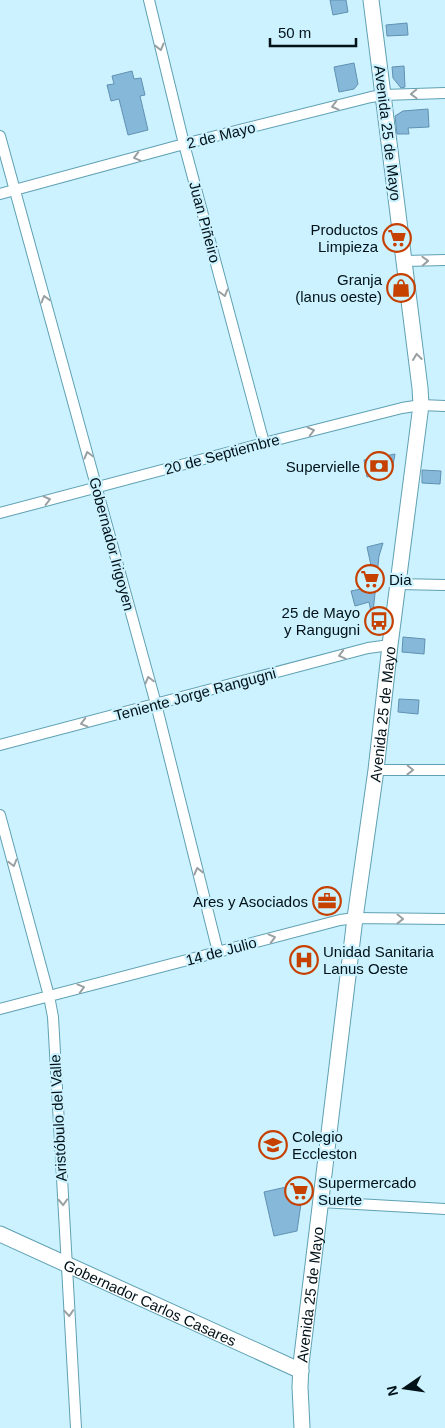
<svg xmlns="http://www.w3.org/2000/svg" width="445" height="1428" font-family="Helvetica,sans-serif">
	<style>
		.building { fill: #86b8da; stroke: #6091b1 }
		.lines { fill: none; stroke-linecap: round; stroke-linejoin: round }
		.street-casing { stroke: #5fa0b3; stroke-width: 12 }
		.secondary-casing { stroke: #5fa0b3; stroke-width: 17 }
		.street { stroke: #fff; stroke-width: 10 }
		.secondary { stroke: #fff; stroke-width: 15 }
		.oneway { stroke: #99a0a3 }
		.labels { text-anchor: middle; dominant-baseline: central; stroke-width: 4.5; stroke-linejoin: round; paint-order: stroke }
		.street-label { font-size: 15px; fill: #001118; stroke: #cbf2fe }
		.poi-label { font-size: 15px; fill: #001118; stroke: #cbf2fe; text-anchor: end }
	</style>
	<rect width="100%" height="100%" fill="#cbf2fe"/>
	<path class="building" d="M330 0H346L348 12 333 15Z
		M407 23 408 35 387 36 386 25Z
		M354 63 358 84 354 89 339 92 334 67Z
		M404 66 405 87 401 88 393 78 392 67Z
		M132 71 134 79 141 78 145 95 140 96 148 130 128 135 119 99 111 101 107 85 114 84 112 76Z
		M428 109 429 127 408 128 409 134H397L395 116 403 111Z
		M395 454 392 471 367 477 364 460Z
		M422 470 441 471 440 484 422 483Z
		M383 543 379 556 373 612H371L369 602 355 606 351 591 366 588 362 572 372 570 367 547Z
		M403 637 425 639 424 654 402 652Z
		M399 699 419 700 418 714 398 712Z
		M336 889V908L331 911 321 914 316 895Z
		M304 1183 297 1231 274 1236 264 1192Z"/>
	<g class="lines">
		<defs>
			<path id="street" d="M149 0 184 144 264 443
				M0 136 156 704 218 952
				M0 194 184 144 371 97 383 95 445 93
				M405 261 445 260
				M0 513 264 443 402 408 421 405 445 406
				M398 584 445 585
				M0 745 368 648 390 645
				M376 770H445
				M0 815 49 996 53 1017 76 1428
				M0 1009 340 920 355 918 445 919
				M321 1202 445 1209"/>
			<g id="secondary">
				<path id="s1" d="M0 1234 301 1371"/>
				<path id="s2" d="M302 1428 300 1387 301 1364 355 918 376 770 390 645 421 405 420 388 371 0"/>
			</g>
		</defs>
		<use href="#street" class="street-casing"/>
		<use href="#secondary" class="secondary-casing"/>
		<use href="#street" class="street"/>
		<use href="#secondary" class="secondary"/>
	</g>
	<defs><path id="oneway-chevron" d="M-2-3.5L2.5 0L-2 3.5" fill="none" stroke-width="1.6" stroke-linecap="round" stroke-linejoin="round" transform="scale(1.25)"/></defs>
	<g class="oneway">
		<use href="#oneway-chevron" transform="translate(160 47) rotate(76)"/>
		<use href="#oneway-chevron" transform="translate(414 94) rotate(178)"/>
		<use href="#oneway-chevron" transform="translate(335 106) rotate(166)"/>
		<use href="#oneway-chevron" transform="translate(137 157) rotate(165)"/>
		<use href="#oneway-chevron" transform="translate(425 261) rotate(-2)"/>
		<use href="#oneway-chevron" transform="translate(224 293) rotate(75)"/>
		<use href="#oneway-chevron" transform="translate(45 299) rotate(-105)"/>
		<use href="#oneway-chevron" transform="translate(417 357) rotate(-97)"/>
		<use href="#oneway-chevron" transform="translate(311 431) rotate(-14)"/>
		<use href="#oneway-chevron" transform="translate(88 455) rotate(-105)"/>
		<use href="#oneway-chevron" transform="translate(47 500) rotate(-14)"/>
		<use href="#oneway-chevron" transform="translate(342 655) rotate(165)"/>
		<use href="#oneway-chevron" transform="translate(149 680) rotate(-105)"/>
		<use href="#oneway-chevron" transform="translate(84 723) rotate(165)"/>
		<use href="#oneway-chevron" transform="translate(410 770) rotate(1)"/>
		<use href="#oneway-chevron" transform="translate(13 863) rotate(75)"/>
		<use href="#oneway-chevron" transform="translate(198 871) rotate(-104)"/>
		<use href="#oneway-chevron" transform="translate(400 919) rotate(1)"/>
		<use href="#oneway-chevron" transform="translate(272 938) rotate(-15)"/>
		<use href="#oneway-chevron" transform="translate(81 988) rotate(-15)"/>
		<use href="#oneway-chevron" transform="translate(63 1202) rotate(87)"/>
		<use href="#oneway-chevron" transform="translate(69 1313) rotate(86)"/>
	</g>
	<defs>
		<symbol id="supermarket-ring" viewBox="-11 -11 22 22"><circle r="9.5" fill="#cbf2fe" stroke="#c64000" stroke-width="1.5"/><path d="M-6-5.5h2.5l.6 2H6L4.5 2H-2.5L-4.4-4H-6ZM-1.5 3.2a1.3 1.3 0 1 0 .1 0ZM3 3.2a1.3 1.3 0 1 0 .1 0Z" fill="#c64000"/></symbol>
		<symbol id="shop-ring" viewBox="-11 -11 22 22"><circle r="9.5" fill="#cbf2fe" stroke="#c64000" stroke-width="1.5"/><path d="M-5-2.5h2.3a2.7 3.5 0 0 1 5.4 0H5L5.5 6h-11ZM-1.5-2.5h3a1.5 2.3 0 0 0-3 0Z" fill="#c64000"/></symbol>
		<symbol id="bank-ring" viewBox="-11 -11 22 22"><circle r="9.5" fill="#cbf2fe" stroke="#c64000" stroke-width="1.5"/><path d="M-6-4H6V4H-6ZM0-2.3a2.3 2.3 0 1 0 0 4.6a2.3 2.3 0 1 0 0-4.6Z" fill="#c64000"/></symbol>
		<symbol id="bus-ring" viewBox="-11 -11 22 22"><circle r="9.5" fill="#cbf2fe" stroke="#c64000" stroke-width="1.5"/><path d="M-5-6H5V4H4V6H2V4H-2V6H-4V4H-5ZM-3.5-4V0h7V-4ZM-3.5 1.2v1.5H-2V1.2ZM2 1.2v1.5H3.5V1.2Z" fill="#c64000"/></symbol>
		<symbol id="office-ring" viewBox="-11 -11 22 22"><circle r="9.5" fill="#cbf2fe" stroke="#c64000" stroke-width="1.5"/><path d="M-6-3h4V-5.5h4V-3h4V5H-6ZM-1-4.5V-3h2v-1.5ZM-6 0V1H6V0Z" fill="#c64000"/></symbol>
		<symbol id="hospital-ring" viewBox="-11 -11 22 22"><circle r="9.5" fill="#cbf2fe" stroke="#c64000" stroke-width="1.5"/><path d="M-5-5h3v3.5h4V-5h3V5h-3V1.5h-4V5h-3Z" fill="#c64000"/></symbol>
		<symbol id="school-ring" viewBox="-11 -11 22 22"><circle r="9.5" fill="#cbf2fe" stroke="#c64000" stroke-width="1.5"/><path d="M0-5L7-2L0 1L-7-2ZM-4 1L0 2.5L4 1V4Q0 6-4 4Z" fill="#c64000"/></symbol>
	</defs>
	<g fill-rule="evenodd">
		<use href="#supermarket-ring" x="381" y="222" width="32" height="32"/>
		<use href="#shop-ring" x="385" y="272" width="32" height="32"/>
		<use href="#bank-ring" x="363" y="450" width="32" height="32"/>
		<use href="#supermarket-ring" x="354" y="563" width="32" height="32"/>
		<use href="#bus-ring" x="363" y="605" width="32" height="32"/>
		<use href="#office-ring" x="311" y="885" width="32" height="32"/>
		<use href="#hospital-ring" x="288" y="944" width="32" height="32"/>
		<use href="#school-ring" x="257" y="1129" width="32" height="32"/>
		<use href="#supermarket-ring" x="283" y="1175" width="32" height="32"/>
	</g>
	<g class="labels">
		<g class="street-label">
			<text transform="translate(388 133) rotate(83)">Avenida 25 de Mayo</text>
			<text transform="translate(221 135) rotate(-14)">2 de Mayo</text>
			<text transform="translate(205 222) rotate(75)">Juan Piñeiro</text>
			<text transform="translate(222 454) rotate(-15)">20 de Septiembre</text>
			<text transform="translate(112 544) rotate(75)">Gobernador Irigoyen</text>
			<text transform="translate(195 694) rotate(-15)">Teniente Jorge Rangugni</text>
			<text stroke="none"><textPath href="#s2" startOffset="719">Avenida 25 de Mayo</textPath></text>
			<text transform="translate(221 951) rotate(-15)">14 de Julio</text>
			<text transform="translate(58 1118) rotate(-93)">Aristóbulo del Valle</text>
			<text stroke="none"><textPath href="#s2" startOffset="134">Avenida 25 de Mayo</textPath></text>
			<text stroke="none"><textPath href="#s1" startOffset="165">Gobernador Carlos Casares</textPath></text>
		</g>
		<g class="poi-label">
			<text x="378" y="229">Productos<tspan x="378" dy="17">Limpieza</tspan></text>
			<text x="382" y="279">Granja<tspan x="382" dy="17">(lanus oeste)</tspan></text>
			<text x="360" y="466">Supervielle</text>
			<text x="389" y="579" text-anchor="start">Dia</text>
			<text x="360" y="612">25 de Mayo<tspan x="360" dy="17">y Rangugni</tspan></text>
			<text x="308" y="901">Ares y Asociados</text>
			<text x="323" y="951" text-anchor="start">Unidad Sanitaria<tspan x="323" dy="17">Lanus Oeste</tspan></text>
			<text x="292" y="1136" text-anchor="start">Colegio<tspan x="292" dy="17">Eccleston</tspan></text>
			<text x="318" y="1182" text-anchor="start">Supermercado<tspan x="318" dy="17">Suerte</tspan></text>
		</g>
	</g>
	<g transform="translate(405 1388) rotate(257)" stroke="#cbf2fe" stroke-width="4" paint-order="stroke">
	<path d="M0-4L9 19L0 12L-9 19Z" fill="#001118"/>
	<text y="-8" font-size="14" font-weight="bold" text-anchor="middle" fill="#001118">N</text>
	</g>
	<path d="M270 38v8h86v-8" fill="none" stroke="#001118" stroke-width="2.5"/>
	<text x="278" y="38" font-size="15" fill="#001118" stroke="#cbf2fe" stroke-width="4" paint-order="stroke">50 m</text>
</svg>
